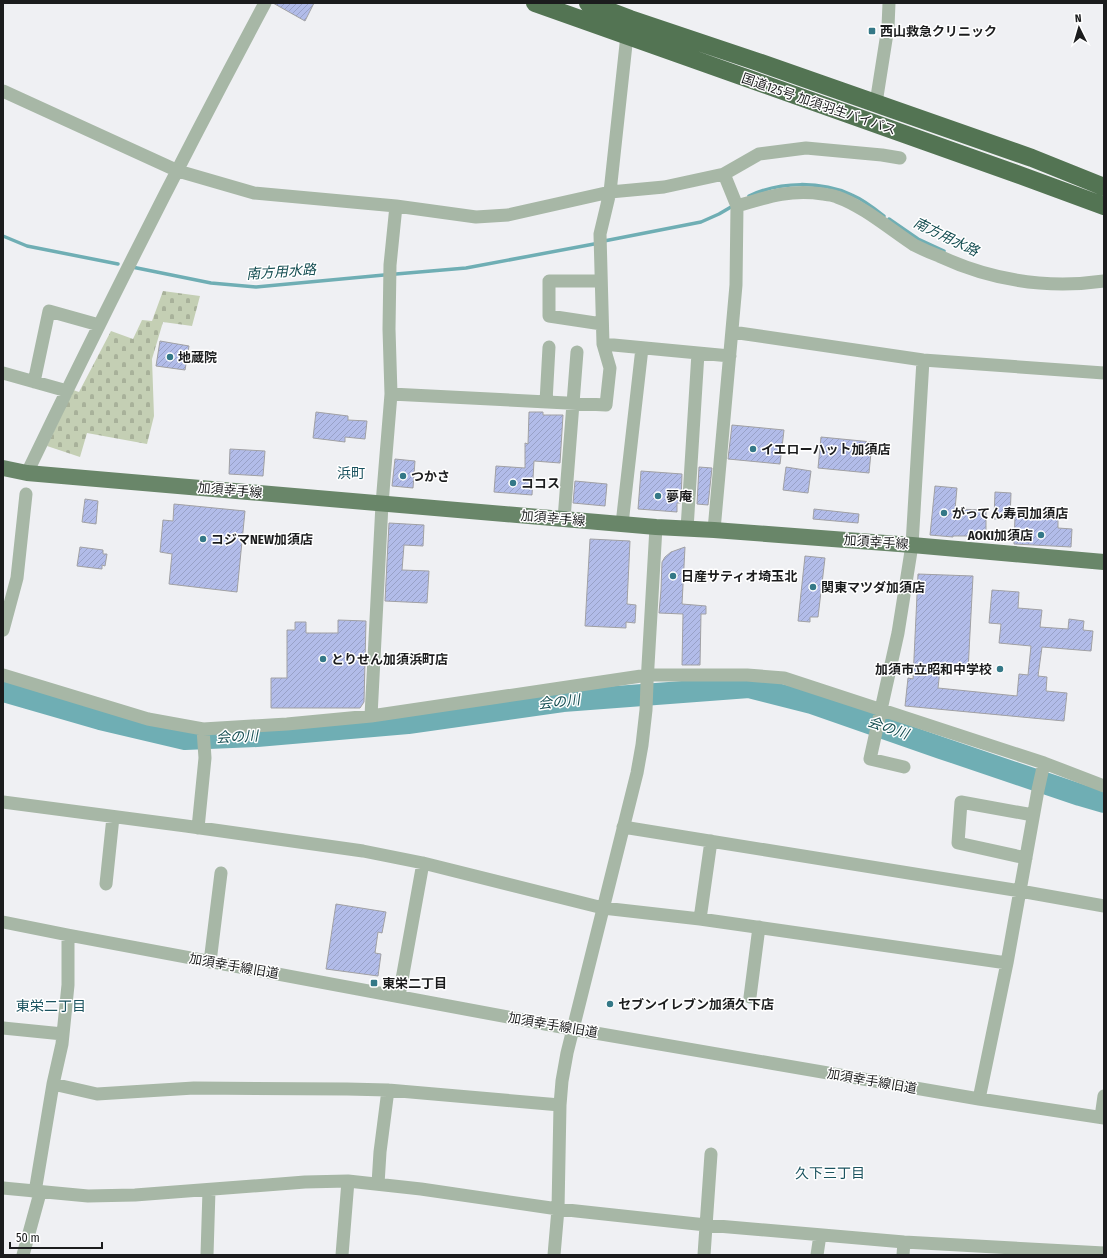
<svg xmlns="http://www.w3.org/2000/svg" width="1107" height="1258" font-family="'Fira Sans Condensed','Noto Sans JP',sans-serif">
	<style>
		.cemetery { fill: url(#cemetery-stones) }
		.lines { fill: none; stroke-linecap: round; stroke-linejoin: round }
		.stream { stroke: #6faeb4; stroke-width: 3.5 }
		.river { stroke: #6faeb4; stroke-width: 22 }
		.building { fill: url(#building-hatch); stroke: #a1a1a4 }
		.minor { stroke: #a7b7a6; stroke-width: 13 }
		.major { stroke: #698669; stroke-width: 16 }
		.highway { stroke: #537453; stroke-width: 18 }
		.poi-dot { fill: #347887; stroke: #fff; stroke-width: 1.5 }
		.labels { text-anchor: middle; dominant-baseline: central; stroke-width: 3; stroke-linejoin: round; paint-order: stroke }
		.poi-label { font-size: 13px; font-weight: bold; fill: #1b1c1d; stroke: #fff; text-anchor: start }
		.street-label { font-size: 13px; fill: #1b1c1d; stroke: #fff }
		.water-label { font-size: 14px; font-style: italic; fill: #144d51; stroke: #fff }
		.neighbourhood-label { font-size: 14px; fill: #1b535f; stroke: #fff }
	</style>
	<defs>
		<pattern id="cemetery-stones" width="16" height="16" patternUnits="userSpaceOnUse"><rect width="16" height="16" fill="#c4cfb4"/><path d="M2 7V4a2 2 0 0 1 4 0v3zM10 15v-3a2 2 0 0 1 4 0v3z" fill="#a8b19a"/></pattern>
		<pattern id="building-hatch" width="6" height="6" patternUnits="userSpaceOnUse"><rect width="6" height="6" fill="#b2bce9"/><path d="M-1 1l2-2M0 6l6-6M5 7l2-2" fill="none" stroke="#98a1c7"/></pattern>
	</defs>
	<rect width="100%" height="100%" fill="#eff0f3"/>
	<path class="cemetery" d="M163 291 200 296 192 326 163 322 152 359 154 416 147 444 87 433 80 457 47 446 73 390 79 392 111 331 133 339 142 320 152 321Z"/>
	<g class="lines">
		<path class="stream" d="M749 196C781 181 821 181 852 195 864 200 874 208 884 216
			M889 219 918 239 944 251
			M3 236 27 246 118 264
			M604 241 701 222 719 214 731 207
			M132 267 211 283 256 287 384 275
			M396 274 466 268 594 244"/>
		<path class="river" d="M3 691 100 719 185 739 257 736 408 723 563 701 749 687 812 703 941 748 1080 795 1104 802"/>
	</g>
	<path class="building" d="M273 3H314L305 21Z
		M160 341 189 346 185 370 156 366Z
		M316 412 348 416V420L367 421 365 439 345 437V442L313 438Z
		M529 412H543V415H563L560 463 534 461 532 495 494 492 496 466 525 468V443L528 444Z
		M732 425 784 430 780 464 728 459Z
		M821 437 872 442 869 473 818 468Z
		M230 449 265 451 263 476 229 474Z
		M395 459 415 461 413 488 392 486Z
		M699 467 712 468 708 505 697 504Z
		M786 467 811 471 808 493 783 490Z
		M641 471 682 474 681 503H677V512L638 509Z
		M575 481 607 484 605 506 573 503Z
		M935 486 957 488 955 509 986 510V536H953V537L930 535Z
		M995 492 1011 493 1010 519H994Z
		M85 499 98 501 96 524 82 522Z
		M174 504 245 511 237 592 169 584 172 554 160 552 163 520 173 521Z
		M814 509 859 514 858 523 813 519Z
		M1015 516 1058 518V528L1072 529 1071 547 1014 544Z
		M389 523 424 525 423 546 404 545 402 570 429 571 427 603 385 601Z
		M590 539 630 541 627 604 636 605 635 623 626 622V628L585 626Z
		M80 547 103 550V554H107L105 566 102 565V569L77 566Z
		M685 547 682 604 706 606V614H701L700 665H682L683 614 659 613 661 590 662 562 665 557 671 552Z
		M805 556 825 558 818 617H810V622L798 621Z
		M918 574 973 576 968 671 940 670 938 688 1017 696 1019 674 1028 675 1031 646 999 643 1001 624 989 623 992 590 1019 592 1018 608 1042 610 1040 627 1068 629 1069 619 1084 621 1083 630 1093 631 1091 651 1042 647 1038 676 1047 677 1046 691 1067 693 1064 721 905 706 908 678 913 679Z
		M338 620 366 621 364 702 360 708H271V678H287V630H295V622H306V633H338Z
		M336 904 386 912 382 933 378 932 375 953 381 954 378 976 326 969Z"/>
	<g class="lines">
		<path class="minor" d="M3 91 178 171 254 193 396 206 476 217 508 215 610 192 664 187 724 174 759 154 806 148 882 155 900 158
			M876 103 888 27 889 3
			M737 206C767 197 790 189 823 194 827 195 833 195 837 197 863 206 891 230 914 245 922 249 931 253 939 256 991 280 1048 289 1104 281
			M601 281H549V316L602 324
			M732 332 923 360 1104 373
			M603 344 600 234 610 192 627 35
			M3 373 67 391
			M34 382 49 311 99 325
			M391 394 606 405 610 368 603 344 730 356
			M546 402 549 347
			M27 473C103 315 182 158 265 3
			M564 519 577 352
			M622 524 642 348
			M687 529 698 353
			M714 530 736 285 737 206 724 174
			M3 630 17 578 26 494
			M3 675 148 719 203 729 287 724 371 716 648 675H747L784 678 1044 763 1104 786
			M371 716 382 504 391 394 389 329 390 265 396 206
			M904 767 870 759 898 633 912 545 923 360
			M3 802 186 826 363 851 423 863 603 908 700 919 1007 963
			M623 827 1020 891 1104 906
			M198 828 205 758 203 729
			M1026 858 958 843 961 802 1033 815
			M106 884 113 817
			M700 919 711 841
			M3 922 68 935 572 1029 979 1099 1104 1118
			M210 962 221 873
			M399 996 423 863
			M750 997 759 927
			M3 1028 63 1034
			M53 1084 97 1094 194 1088 347 1089 388 1090 560 1105
			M979 1099 1007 963 1038 790 1044 763
			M1101 1117 1104 1096
			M378 1184 380 1152 388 1090
			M3 1188 88 1196 135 1195 305 1182 348 1181 421 1189 558 1209 706 1225 904 1242 1104 1253
			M35 1192 53 1084 62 1044 68 985V935
			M23 1255 40 1193
			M207 1255 209 1190
			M342 1255 348 1181
			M554 1255 558 1209 560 1105 562 1081 567 1053 637 773 642 745 646 710 647 683 656 527
			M704 1255 711 1154
			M817 1255 820 1235
			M903 1255 904 1242"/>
		<path class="major" d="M3 468 27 473 656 527 714 530 912 545 1104 562"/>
		<path class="highway" d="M535 3 1014 173 1104 206
			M588 3 630 19 758 62 1032 158 1104 187"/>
	</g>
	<g class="poi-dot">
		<rect x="868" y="27" width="8" height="8" rx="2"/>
		<circle cx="170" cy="357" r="4"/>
		<circle cx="753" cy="449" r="4"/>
		<circle cx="403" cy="476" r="4"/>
		<circle cx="513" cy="483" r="4"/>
		<circle cx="658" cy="496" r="4"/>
		<circle cx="944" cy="513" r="4"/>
		<circle cx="1041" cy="535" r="4"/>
		<circle cx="203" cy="539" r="4"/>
		<circle cx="673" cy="576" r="4"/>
		<circle cx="813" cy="587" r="4"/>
		<circle cx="323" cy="659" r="4"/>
		<circle cx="1000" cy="669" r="4"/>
		<rect x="370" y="979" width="8" height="8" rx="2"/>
		<circle cx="610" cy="1004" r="4"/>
	</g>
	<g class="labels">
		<g class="poi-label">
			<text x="880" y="31">西山救急クリニック</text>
			<text x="178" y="357">地蔵院</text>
			<text x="761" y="449">イエローハット加須店</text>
			<text x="411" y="476">つかさ</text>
			<text x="521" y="483">ココス</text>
			<text x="666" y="496">夢庵</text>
			<text x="952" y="513">がってん寿司加須店</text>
			<text x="1033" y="535" text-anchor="end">AOKI加須店</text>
			<text x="211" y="539">コジマNEW加須店</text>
			<text x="681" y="576">日産サティオ埼玉北</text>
			<text x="821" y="587">関東マツダ加須店</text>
			<text x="331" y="659">とりせん加須浜町店</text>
			<text x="992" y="669" text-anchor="end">加須市立昭和中学校</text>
			<text x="382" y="983">東栄二丁目</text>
			<text x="618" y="1004">セブンイレブン加須久下店</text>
		</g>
		<g class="street-label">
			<text transform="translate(819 104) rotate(19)">国道125号 加須羽生バイパス</text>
			<text transform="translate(230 490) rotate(5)">加須幸手線</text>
			<text transform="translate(553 518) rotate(5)">加須幸手線</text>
			<text transform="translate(876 542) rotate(4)">加須幸手線</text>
			<text transform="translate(234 966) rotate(10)">加須幸手線旧道</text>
			<text transform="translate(553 1025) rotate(10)">加須幸手線旧道</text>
			<text transform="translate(872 1081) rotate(10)">加須幸手線旧道</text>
		</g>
		<g class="water-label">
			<text transform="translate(946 237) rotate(26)">南方用水路</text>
			<text transform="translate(281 272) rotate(-4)">南方用水路</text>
			<text transform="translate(559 702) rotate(-6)">会の川</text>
			<text transform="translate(888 728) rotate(19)">会の川</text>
			<text transform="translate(237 737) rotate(-3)">会の川</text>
		</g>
		<g class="neighbourhood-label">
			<text x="351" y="473">浜町</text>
			<text x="51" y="1006">東栄二丁目</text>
			<text x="830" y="1173">久下三丁目</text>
		</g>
	</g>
	<rect width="1107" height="1258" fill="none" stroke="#1b1c1d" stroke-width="8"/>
	<g transform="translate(1079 28) rotate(355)" stroke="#ffffff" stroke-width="3" paint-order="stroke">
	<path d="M0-3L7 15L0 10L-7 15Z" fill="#1b1c1d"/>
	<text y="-6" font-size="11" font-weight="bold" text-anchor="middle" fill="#1b1c1d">N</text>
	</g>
	<path d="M10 1242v6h92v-6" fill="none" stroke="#1b1c1d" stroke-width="2"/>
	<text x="16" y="1242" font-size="12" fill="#1b1c1d" stroke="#ffffff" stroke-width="3" paint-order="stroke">50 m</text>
</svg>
